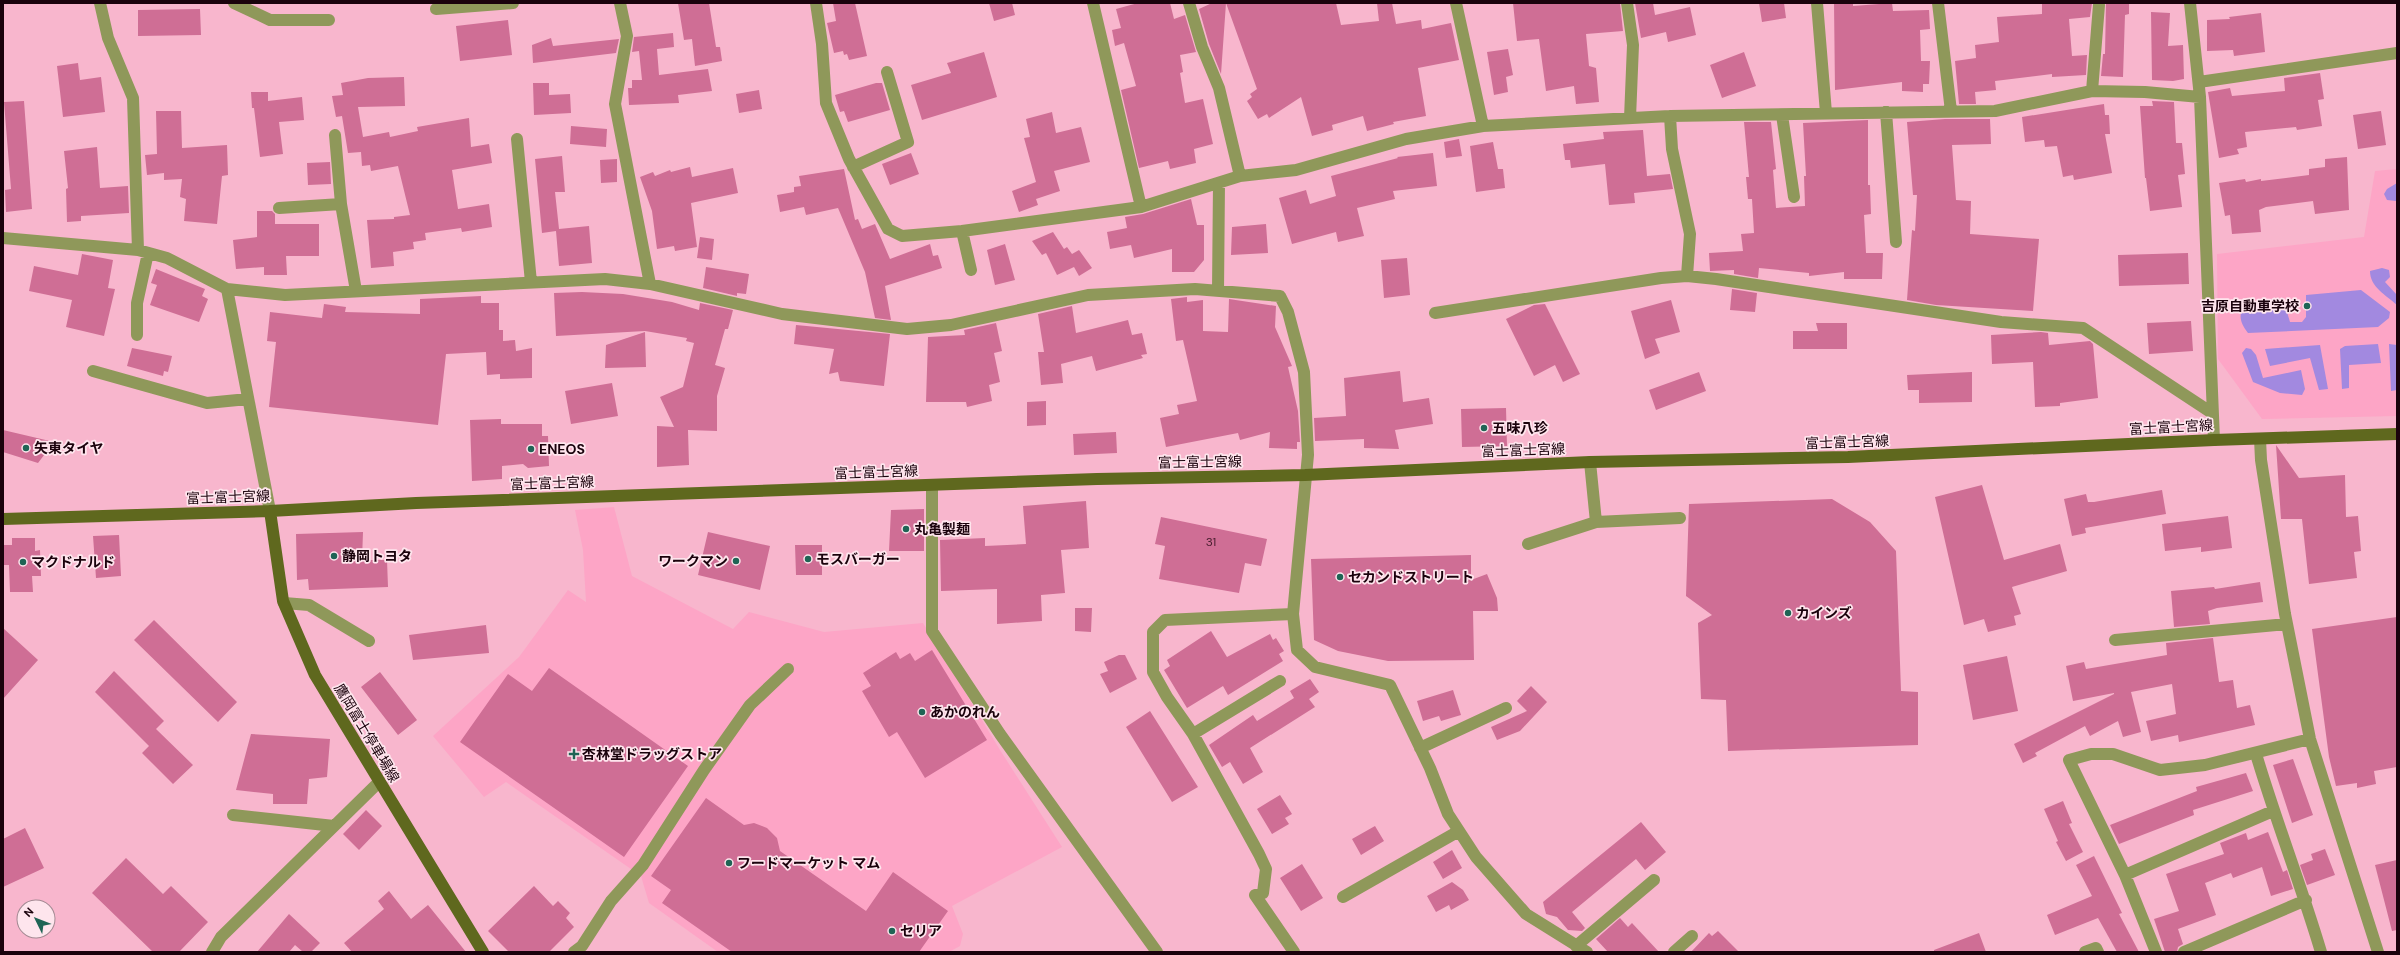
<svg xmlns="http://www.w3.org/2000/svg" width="2400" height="955" font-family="'DM Sans','Noto Sans JP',sans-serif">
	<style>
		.built { fill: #fda5c6 }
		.green { fill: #a289e0 }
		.building { fill: #cf6e95 }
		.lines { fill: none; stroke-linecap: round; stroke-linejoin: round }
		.minor { stroke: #8f985a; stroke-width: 12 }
		.major { stroke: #5f681e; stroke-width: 12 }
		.poi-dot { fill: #1f6455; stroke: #fee5ed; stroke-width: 1.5 }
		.labels { text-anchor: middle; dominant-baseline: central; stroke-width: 3.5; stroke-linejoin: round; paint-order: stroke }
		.number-label { font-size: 12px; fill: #471d2e }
		.poi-label { font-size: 14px; font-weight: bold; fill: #1a020c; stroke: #fee5ed; text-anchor: start }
		.street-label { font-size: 14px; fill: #1a020c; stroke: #fee5ed }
	</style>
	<rect width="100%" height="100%" fill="#f8b6cd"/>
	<path class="built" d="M2397 169V416L2262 419 2218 359 2217 254 2364 237 2375 171Z
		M614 507 632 576 733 629 749 612 824 632 923 623 1000 750 1062 847 952 906 963 934 960 946 949 952H718L649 903 641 876 506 782 484 797 433 736 519 657 568 590 586 602 583 550 575 510Z"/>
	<path class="green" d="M2397 183 2396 201 2387 200 2384 194 2387 189Z
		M2382 268 2389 270 2390 277 2385 282 2397 295V305C2386 295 2370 287 2370 271Z
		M2361 290 2390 312 2389 318 2378 327 2248 333C2226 305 2258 298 2281 299L2284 302 2290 322H2302L2306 317V295Z
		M2378 344 2381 363 2349 365V388L2342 389 2340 349 2345 346Z
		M2389 344 2397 345V390L2391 391Z
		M2320 345 2328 389 2319 390 2310 358 2270 366 2265 349Z
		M2246 348 2251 349 2256 355 2263 378 2301 370 2305 389 2302 395 2280 393 2253 382 2242 353Z"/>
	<path class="building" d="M678 3H709L716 47H720L722 61 695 66 692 39 684 40Z
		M833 3H855L867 56 849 60 847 54 844 55 843 51 834 53 827 23 836 21Z
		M989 3H1012L1015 15 994 21Z
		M1138 3H1170L1174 19 1185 15 1196 52 1180 55 1183 72 1180 73 1185 103 1203 99 1213 144 1194 149 1196 163 1170 169 1168 161 1139 168 1121 90 1136 86 1124 43 1115 46 1112 30 1121 28 1116 9Z
		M1212 3H1336L1341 25 1379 21 1377 3H1392L1396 24 1421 20 1422 29 1451 23 1459 60 1418 68 1426 116 1393 122 1394 124 1367 131 1363 116 1332 125 1333 130 1312 136 1301 97 1269 118 1267 114 1258 119 1247 101 1252 97 1250 94 1257 89 1226 3 1221 74 1209 44 1199 9Z
		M1513 3H1620L1623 31 1586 34 1589 66 1596 68 1599 102 1576 104 1574 86 1546 91 1539 39 1517 41Z
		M1635 3H1653L1655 15 1690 7 1696 35 1668 42 1666 32 1641 38Z
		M1759 3H1784L1786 18 1762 22Z
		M1834 3H1853V6L1892 3 1893 11 1929 10 1930 29 1920 30 1921 61H1930L1929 84H1923V92L1902 91V82L1835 90Z
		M2042 3H2092L2090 17 2069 19 2072 56 2087 55 2086 75 2052 77V74L1995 81 1996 90 1975 92 1976 104H1959L1955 61 1976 58 1975 45 1999 42 1997 17 2042 14Z
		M2106 3H2129V14L2125 15 2123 77 2101 76 2103 54H2105Z
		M200 9 201 35 138 36V10Z
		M2151 12 2170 13 2168 46 2183 45 2184 79 2173 81 2152 80Z
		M2261 13 2265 52 2234 56 2233 50 2207 51V20L2230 19 2229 17Z
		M508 20 512 55 460 61 456 26Z
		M673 33 674 47 657 49 659 75 708 69 712 91 678 95 679 103 629 105 628 88H632V80H642L639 51 632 52 634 37Z
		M551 38 553 46 619 39 616 53 533 63 532 45Z
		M1508 49 1513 75 1506 77 1508 92 1494 95 1487 52Z
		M984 52 997 97 922 120 911 85 951 73 947 63Z
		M1744 52 1756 86 1722 98 1710 65Z
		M78 63 80 80 101 77 105 112 63 117 57 66Z
		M2320 73 2324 99 2318 100 2322 126 2297 130 2296 127 2245 132 2247 147 2237 149 2239 154 2219 158 2208 92 2230 88 2232 96 2285 91 2284 78Z
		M404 77 405 106 358 107 363 137 389 132 390 137 418 131 417 127 469 118 471 147 489 144 492 163 452 170 458 209 489 204 492 227 462 232 461 228 425 233 426 240 413 242 414 249 393 252 394 266 371 268 367 220 394 219V217L410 215 398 166 371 171 370 165 362 166 361 152 348 153 342 116 336 117 332 96 343 95 341 83 368 78Z
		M533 83H549V95L570 94 571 113 534 115Z
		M876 83H882L890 110 848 122 844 111 840 112 835 95Z
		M759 90 762 109 739 113 736 94Z
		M251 92H268V101L302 97 304 120 279 122 283 154 260 157 254 108H252Z
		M24 101 32 209 6 212 5 190 11 189 4 102Z
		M2152 101 2174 102 2176 143H2182L2185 174 2178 175 2182 207 2150 211 2146 178H2145L2140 106H2153Z
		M2104 104 2105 115H2109L2110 134H2105L2112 173 2074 180 2073 175 2063 177 2057 146 2045 147 2044 140 2025 142 2022 117Z
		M156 111H181L182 148 227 145 228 175 222 176 217 224 184 221 186 199 180 197 182 179 164 180V173L147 175 145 155 157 154Z
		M2381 111 2386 145 2358 149 2353 115Z
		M1052 112 1056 133 1081 127 1090 162 1054 171 1060 191 1036 199 1038 205 1019 212 1012 191 1036 182 1024 138 1030 137 1026 119Z
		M1945 119H1990L1991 144 1952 145 1956 200 1971 201 1970 234 2039 239 2033 311 1936 305 1907 300 1912 230 1915 231 1917 195H1913L1907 122Z
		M1868 120V185H1870L1871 214 1864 215 1866 253H1883L1882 279H1844V272L1809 276V273L1759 268 1758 278 1734 274V270L1710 271 1709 253 1743 251 1741 234 1754 233 1752 199H1748L1746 177H1749L1744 122H1771L1776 169 1773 170 1776 208 1805 206 1804 176H1806L1803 123Z
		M571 126 607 129 606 147 570 144Z
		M1643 130 1647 176 1670 174 1673 189 1634 193 1635 203 1609 205 1605 164 1571 168 1570 160H1565L1563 144 1604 139 1603 132Z
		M1459 139 1462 156 1446 158 1444 142Z
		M1493 142 1498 169H1503L1505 188 1476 192 1470 146Z
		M97 147 100 188 128 186 129 213 81 216V221L67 222 66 189 68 188 64 151Z
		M911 153 919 174 890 185 882 164Z
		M1433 153 1437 186 1393 191 1395 199 1357 208 1364 236 1338 242 1336 232 1292 244 1279 198 1306 190 1310 204 1336 196 1331 176 1398 158 1397 157Z
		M562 156 565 192H555L559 229 589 226 592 263 559 266 556 231 542 233 535 159Z
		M2347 157 2349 210 2315 214 2313 201 2266 207 2259 210 2261 232 2232 234 2230 215 2225 216 2219 183 2245 179 2246 182 2261 179V181L2309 175V169L2325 167V159Z
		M617 159V182L601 183 600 160Z
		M330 162 331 184 308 185 307 163Z
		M690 167 692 177 733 168 738 193 691 203 697 247 675 251 674 246 657 249 652 211 640 177 653 172 655 176 670 170 671 172Z
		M844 169 855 220 858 219 862 229 875 224 890 259 930 244 933 256 938 255 942 268 885 286 891 320 875 318 865 272 838 208 806 215 804 207 780 212 777 195 794 192V187L801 186 799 176Z
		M1191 199 1197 225H1204V260L1194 272H1172V249L1134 258 1131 245 1110 249 1107 232 1127 228 1125 217 1143 214Z
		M257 211H272L275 214V224H319V256H286L287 275H264V267L236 269 233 240 257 237Z
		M1266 224 1268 253 1231 255 1232 227Z
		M1053 232 1064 249 1067 247 1072 254 1079 250 1092 268 1079 276 1074 267 1057 275 1046 253 1042 255 1032 241Z
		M700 237 714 239 712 260 697 258Z
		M1005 244 1015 280 995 285 987 250Z
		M2188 253 2189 284 2119 286 2118 255Z
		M82 254 113 260 108 288 115 289 104 336 66 327 72 300 29 291 34 266 78 275Z
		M1407 258 1410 295 1384 298 1381 260Z
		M706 267 749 274 746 294 737 293V296L703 288Z
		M156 269 205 289 202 296 208 299 199 322 150 305 157 285 151 283Z
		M1732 289 1757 293 1755 312 1730 310Z
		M582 292 623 294 672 302 699 310 700 303 733 310 728 329H725L715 365 725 368 717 396V431L688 430 689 465 657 467V426L674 427 660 397 683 387 694 343 686 341 687 338 645 331 556 336 554 293Z
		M481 296V303H499V330H503V341L515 340 516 351 532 348V378L500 379V374L487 375 486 352 446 354 438 425 269 407 276 342 267 341 270 312 322 318 324 304 346 307 345 312 420 314V299Z
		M1187 297V302L1203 300V331L1228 332 1229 299 1276 306 1275 327 1292 366 1288 367 1298 411 1300 442H1297V449L1269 448 1270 432 1240 440 1238 433 1166 447 1160 418 1179 414 1177 405 1197 401 1183 340 1176 341 1171 299Z
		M1671 300 1680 332 1655 339 1660 353 1645 359 1631 311Z
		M1545 304 1580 374 1563 382 1555 365 1534 376 1506 319 1534 305Z
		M1072 306 1076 333 1128 320 1132 335 1142 333 1147 354 1141 355 1143 358 1096 371 1092 356 1061 364 1063 383 1041 385 1038 352H1044L1038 314Z
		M2191 321 2193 351 2149 354 2147 323Z
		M996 323 1002 351 994 353 1000 382 989 385 992 401 967 407 966 402H926L928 337 965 335 964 330Z
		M1816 323H1847V349H1793V331H1818Z
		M796 325 890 334 884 386 840 381 838 372 829 374 834 349 794 344Z
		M645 332 646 367 605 368 606 345Z
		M2041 332 2048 333 2049 345 2090 341 2093 344 2098 398 2060 403V406L2035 407 2033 362 1992 364 1991 335Z
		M132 348 172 356 168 372 164 371 163 376 127 366Z
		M1400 371 1403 402 1429 398 1433 424 1395 430 1399 449 1364 448V439L1315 441 1314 418 1346 416 1344 378Z
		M1699 372 1706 391 1656 410 1649 390Z
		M1972 372V402L1919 403V390H1908L1907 375Z
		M612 383 618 416 571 424 565 391Z
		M1046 401V425L1027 426V402Z
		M1506 408 1507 446 1462 447 1461 409Z
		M501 419V424H542V436H548L549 466 528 468 523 464 502 466V479L472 481 470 420Z
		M3 430 54 442 38 463 3 452Z
		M1116 432 1117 453 1074 455 1073 434Z
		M2276 445 2299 478 2345 475 2346 517 2358 516 2361 551 2354 552 2357 578 2309 584 2302 519H2281Z
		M1982 485 2004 560 2060 544 2067 571 2012 587 2021 614 2014 616 2016 625 1988 632 1984 619 1964 625 1935 497Z
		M2162 490 2166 514 2085 528 2086 533 2072 536 2064 499 2086 494 2088 502H2094Z
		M1832 499 1870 522 1896 551 1901 691 1918 692V745L1728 751 1726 700 1701 699 1698 623 1712 615 1686 596 1689 504Z
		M1086 501 1089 548 1061 550 1065 593 1041 595 1042 621 997 624V589L941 591 940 540 985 538V546L1026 544 1023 506Z
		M924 509V551H889L891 510Z
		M2228 516 2232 548 2201 552V547L2165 551 2162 524Z
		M1161 517 1267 539 1261 566 1245 563 1239 593 1159 579 1165 546 1155 544Z
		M363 532 362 560H387L388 587 309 590 308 579 297 580 296 534Z
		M708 532 770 546 760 590 698 575Z
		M119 535 121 576 96 578 93 536Z
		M12 538H35V551L40 550 41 576H32L33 592H10L9 565H4L3 545H12Z
		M795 545H822V575H796Z
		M1471 555V580L1487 574 1497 598 1498 611H1473L1474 660 1388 661 1338 651 1314 640 1311 559Z
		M2260 582 2263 602 2217 608 2208 611 2210 624 2174 627 2171 591 2214 587 2215 589Z
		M1075 608H1092L1091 632 1075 631Z
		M2397 617V767L2374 771 2376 784 2357 788V783L2336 786 2329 757 2312 629Z
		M154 620 237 702 218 722 134 640Z
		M486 625 489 653 413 660 409 635Z
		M3 628 38 660 3 699Z
		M1211 631 1227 657 1270 634 1273 640 1276 638 1284 651 1279 654 1283 661 1228 695 1223 686 1187 708 1164 670 1170 666 1167 660Z
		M2213 638 2219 682 2233 680 2237 708 2250 705 2255 725 2179 742 2178 735 2151 741 2146 721 2176 714 2172 684 2131 692 2141 732 2123 737 2118 721 2090 736 2085 726 2035 753 2037 756 2023 763 2014 744 2114 694V693L2073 701 2066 666 2084 662 2086 669 2167 655 2166 643Z
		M932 650 987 740 925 778 897 732 889 737 862 691 871 686 863 673 896 652 900 659 910 653 915 661Z
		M1119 655H1125L1137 679 1110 693 1100 674 1108 671 1104 662Z
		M2007 656 2018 711 1973 720 1963 665Z
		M549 668 688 766 624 857 460 742 508 674 532 691Z
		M114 671 164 721 156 729 193 765 173 784 142 753 149 746 95 692Z
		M380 672 417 720 398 735 361 687Z
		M1310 679 1319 692 1309 699 1315 707 1250 748 1263 772 1243 784 1230 762 1222 767 1209 745 1253 715 1257 721 1294 698 1290 691Z
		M1531 686 1547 702 1520 731 1497 740 1491 727 1527 711 1517 701Z
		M1453 690 1461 715 1441 721 1439 716 1423 721 1417 701Z
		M1150 711 1198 787 1172 802 1126 727Z
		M251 734 330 739 327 777 309 779 307 804H273V794L236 790Z
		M2293 759 2313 815 2292 823 2273 765Z
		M2246 773 2253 791 2193 810 2194 815 2119 844 2110 825 2197 791 2196 787Z
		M1280 795 1292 814 1285 818 1289 824 1272 834 1257 809Z
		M706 798 744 825 754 823 767 828 777 838 780 851 866 911 893 872 948 911 919 952H732L662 903 671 890 651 876Z
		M2063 801 2072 823 2069 824 2083 852 2066 861 2056 842 2058 841 2044 809Z
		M366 810 382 826 359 850 343 834Z
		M1641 822 1666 852 1645 870 1636 859 1572 912 1585 928 1582 931 1568 930 1557 917 1546 914 1543 902Z
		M1375 826 1384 841 1361 855 1352 839Z
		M25 828 44 868 3 887V839Z
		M2268 832 2283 872 2287 870 2293 889 2271 896 2262 867 2233 878 2231 873 2205 883 2216 915 2178 929 2183 944 2178 947 2177 952H2165L2154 919 2179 911 2166 874 2224 854 2220 843 2246 833 2248 840Z
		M2325 849 2335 875 2307 885 2300 865 2313 860 2311 854Z
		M1452 850 1462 868 1443 879 1433 862Z
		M2094 856 2122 913 2119 914 2139 952H2117L2098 918 2055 935 2047 915 2092 896 2076 865Z
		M126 858 163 894 171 886 208 922 179 952H153L92 893Z
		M2397 860V930L2392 931 2375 865Z
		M1302 864 1323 898 1301 911 1280 878Z
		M1452 882 1463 890 1469 900 1451 910 1449 905 1436 912 1427 896Z
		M534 886 553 906 558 901 570 913 566 918 574 927 549 952H509L488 931Z
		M389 891 411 919 428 905 466 952H352L344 943 384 909 378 901Z
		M289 914 320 943 311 952H303L295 945 289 952H257Z
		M1620 918 1628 927 1632 923 1659 952H1608L1596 939Z
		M1718 931 1739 952H1691L1709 933 1712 936Z
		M1979 933 1986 952H1934V950Z"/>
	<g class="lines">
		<path class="minor" d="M100 3 108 38 133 98 138 250
			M234 3 270 20H329
			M620 3 627 36 615 104 650 284
			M816 3 822 44 826 103 849 159 888 229 902 236 962 231
			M1093 3 1141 207
			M1189 3 1202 47 1219 88 1240 176
			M1456 3 1483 126
			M1627 3 1633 45 1630 118
			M1817 3 1826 113
			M1938 3 1951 111
			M2190 3 2200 97 2214 440
			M436 9 513 3
			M2199 82 2397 53
			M2092 91 2099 5
			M1886 112 1896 242
			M1782 115 1794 197
			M1670 116 1672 149 1690 234 1687 276
			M335 135 341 204 356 291
			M517 139 531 282
			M853 167 908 142 887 72
			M279 208 341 204
			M3 238 138 250 167 258 227 289 285 295 605 279 650 284 782 314 907 329 951 325 1088 295 1195 289 1280 296 1288 312 1304 372 1308 455 1293 614 1297 650 1315 667 1390 685 1430 768 1448 814 1476 857 1526 914 1587 952
			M971 270 962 231 1141 207 1240 176 1296 170 1406 139 1483 126 1670 116 1995 111 2092 91 2145 92 2200 97
			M227 289 270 511
			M1218 291 1219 183
			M1435 313 1661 278 1687 276 1716 279 2001 322 2083 328 2212 413
			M137 335V303L148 253
			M93 371 207 403 248 399
			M2260 439 2261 460 2285 614 2310 739 2378 952
			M1590 462 1596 522
			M932 485V631L1000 734 1157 952
			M1528 544 1596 522 1680 518
			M284 603 309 605 369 641
			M1293 614 1165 620 1153 632V672L1167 697 1193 734 1259 854 1266 869 1263 893 1255 895 1294 952
			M2115 640 2287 624
			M1193 734 1280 681
			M1420 748 1506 708
			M2256 754C2276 821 2301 885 2321 952
			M233 815 334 826
			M2125 875 2273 811
			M1343 897 1459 831
			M1576 946 1654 880
			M212 952 221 937 379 782
			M574 952 582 946 611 901 643 865 704 770 750 705 788 669
			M1674 952 1692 936
			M2085 952 2096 948 2098 952
			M2156 952 2125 875 2069 760 2091 754H2113L2160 770 2205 765 2310 739
			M2184 952 2306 900"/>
		<path class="major" d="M270 511 283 601 315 675 483 952
			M3 519 270 511 416 503 1097 479 1305 475 1590 462 1848 457 2214 440 2397 434"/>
	</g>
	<g class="poi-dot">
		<circle cx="2307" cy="306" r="4"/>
		<circle cx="1484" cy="428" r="4"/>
		<circle cx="26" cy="448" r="4"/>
		<circle cx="531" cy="449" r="4"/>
		<circle cx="906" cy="529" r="4"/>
		<circle cx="334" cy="556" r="4"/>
		<circle cx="808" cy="559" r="4"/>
		<circle cx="736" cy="561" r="4"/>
		<circle cx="23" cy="562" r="4"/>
		<circle cx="1340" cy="577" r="4"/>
		<circle cx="1788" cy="613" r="4"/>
		<circle cx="922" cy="712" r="4"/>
		<path d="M572 748h4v4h4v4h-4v4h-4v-4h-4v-4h4z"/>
		<circle cx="729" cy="863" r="4"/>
		<circle cx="892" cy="931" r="4"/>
	</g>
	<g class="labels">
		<g class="number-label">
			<text x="1211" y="542">31</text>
		</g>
		<g class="poi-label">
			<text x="2299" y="306" text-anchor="end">吉原自動車学校</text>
			<text x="1492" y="428">五味八珍</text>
			<text x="34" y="448">矢東タイヤ</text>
			<text x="539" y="449">ENEOS</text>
			<text x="914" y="529">丸亀製麺</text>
			<text x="342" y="556">静岡トヨタ</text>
			<text x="816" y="559">モスバーガー</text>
			<text x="728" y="561" text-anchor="end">ワークマン</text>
			<text x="31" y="562">マクドナルド</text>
			<text x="1348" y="577">セカンドストリート</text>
			<text x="1796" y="613">カインズ</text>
			<text x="930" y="712">あかのれん</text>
			<text x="582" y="754">杏林堂ドラッグストア</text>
			<text x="737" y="863">フードマーケット マム</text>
			<text x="900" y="931">セリア</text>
		</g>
		<g class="street-label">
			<text transform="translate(2171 427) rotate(-3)">富士富士宮線</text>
			<text transform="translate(1847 442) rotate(-2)">富士富士宮線</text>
			<text transform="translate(1523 450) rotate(-2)">富士富士宮線</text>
			<text transform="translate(1200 462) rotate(-1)">富士富士宮線</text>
			<text transform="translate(876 472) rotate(-2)">富士富士宮線</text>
			<text transform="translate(552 483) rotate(-2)">富士富士宮線</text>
			<text transform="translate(228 497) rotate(-2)">富士富士宮線</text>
			<text transform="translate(367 733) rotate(59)">鷹岡富士停車場線</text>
		</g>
	</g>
	<rect width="2400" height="955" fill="none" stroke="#1a020c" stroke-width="8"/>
	<g transform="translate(36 919) rotate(313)"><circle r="19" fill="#fee5ed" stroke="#a38a93"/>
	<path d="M0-3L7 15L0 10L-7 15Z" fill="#1f6455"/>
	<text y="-6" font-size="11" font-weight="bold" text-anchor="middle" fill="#1a020c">N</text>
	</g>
</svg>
